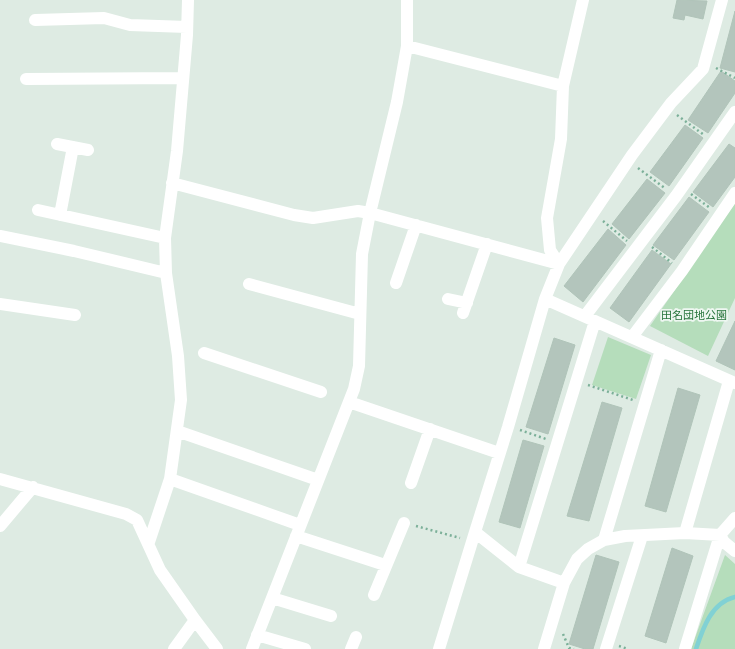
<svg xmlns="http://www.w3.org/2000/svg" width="735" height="649" font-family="'Nunito Sans','Noto Sans JP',sans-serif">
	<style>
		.green { fill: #b5ddbb }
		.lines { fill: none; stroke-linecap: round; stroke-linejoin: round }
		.stream { stroke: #81d1d4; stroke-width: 4.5 }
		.building { fill: #b3c5bc; stroke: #b0c4b9 }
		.path { stroke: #7cb099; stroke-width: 2.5; stroke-dasharray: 2 3; stroke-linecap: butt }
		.minor { stroke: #fff; stroke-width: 12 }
		.labels { text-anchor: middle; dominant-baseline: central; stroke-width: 3.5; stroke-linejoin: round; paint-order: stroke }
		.park-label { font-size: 11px; fill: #26743b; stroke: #eef7f1 }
	</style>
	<rect width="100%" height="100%" fill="#deebe3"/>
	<path class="green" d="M735 203V298L708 356 650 326Z
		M608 337 651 355 636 399 592 385Z
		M725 555 735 564V649H691Z"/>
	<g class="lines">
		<path class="stream" d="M696 649C703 628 711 603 735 597"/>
	</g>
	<path class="building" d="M677 0 707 1 703 19 685 15 684 20 673 18Z
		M735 11V72L720 68Z
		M721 71 735 81V93L708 133 688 120Z
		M685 125 703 138 669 186 650 172Z
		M729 144 735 148V177L713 207 693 192Z
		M647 179 665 193 629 239 612 224Z
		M689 197 709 212 674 260 653 245Z
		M608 229 626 245 583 302 564 286Z
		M652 250 671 264 629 322 610 308Z
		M735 321V370L716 361Z
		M554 338 575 345 548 434 526 427Z
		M678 388 700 395 666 512 645 506Z
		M602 402 622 408 589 521 567 516Z
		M523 440 544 446 520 528 499 522Z
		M672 548 693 556 666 643 645 636Z
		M596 555 619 562 593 649H585L569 644Z"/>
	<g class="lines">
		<path class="path" d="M716 68 735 78
			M677 115 704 135
			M638 168 666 189
			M691 194 710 208
			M603 221 627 241
			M652 247 672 263
			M588 385 633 400
			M520 430 546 439
			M416 526 460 538
			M563 634 569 648 574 649
			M619 646 628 649"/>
		<path class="minor" d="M35 20 104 18 130 25 187 27
			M407 46 563 86
			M26 79 183 78
			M57 144 88 150
			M172 183 294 215 313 218 358 211 370 213 559 264
			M38 210 165 238
			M60 215 73 147
			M0 236 74 251 166 273
			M559 264 550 250 547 218 561 139 563 86 583 0
			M396 283 416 225
			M249 284 360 314
			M448 299 467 303
			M545 299 735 383
			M0 304 75 315
			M463 313 487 244
			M585 316 676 196 735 112
			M632 337 682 271 735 193
			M204 353 321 392
			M349 402 499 453
			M177 431 318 480
			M0 479 126 514 137 520 160 570 195 620 217 649
			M170 479 300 525
			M411 483 430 429
			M0 526 33 487
			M685 533 729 381
			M720 535 724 542 735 551
			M296 536 385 565
			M604 540 661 350
			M149 542 170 479 181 400 178 356 166 273 165 238 177 151 187 35 188 0
			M519 567 595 321
			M564 583 519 567 475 532 508 427 545 299 559 264 632 155 671 103 703 69 722 0
			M374 595 404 523
			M272 598 331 616
			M257 635 305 649
			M174 649 195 620
			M252 649 354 389 359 366 362 254 370 213 397 102 407 46V0
			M351 649 356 637
			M439 649 475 532
			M544 649 564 583 577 559 588 549 604 540 625 536 685 533 720 535 735 518
			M606 649 642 536
			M685 649 720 535"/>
	</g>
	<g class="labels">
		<g class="park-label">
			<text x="694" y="315">田名団地公園</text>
		</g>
	</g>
</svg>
